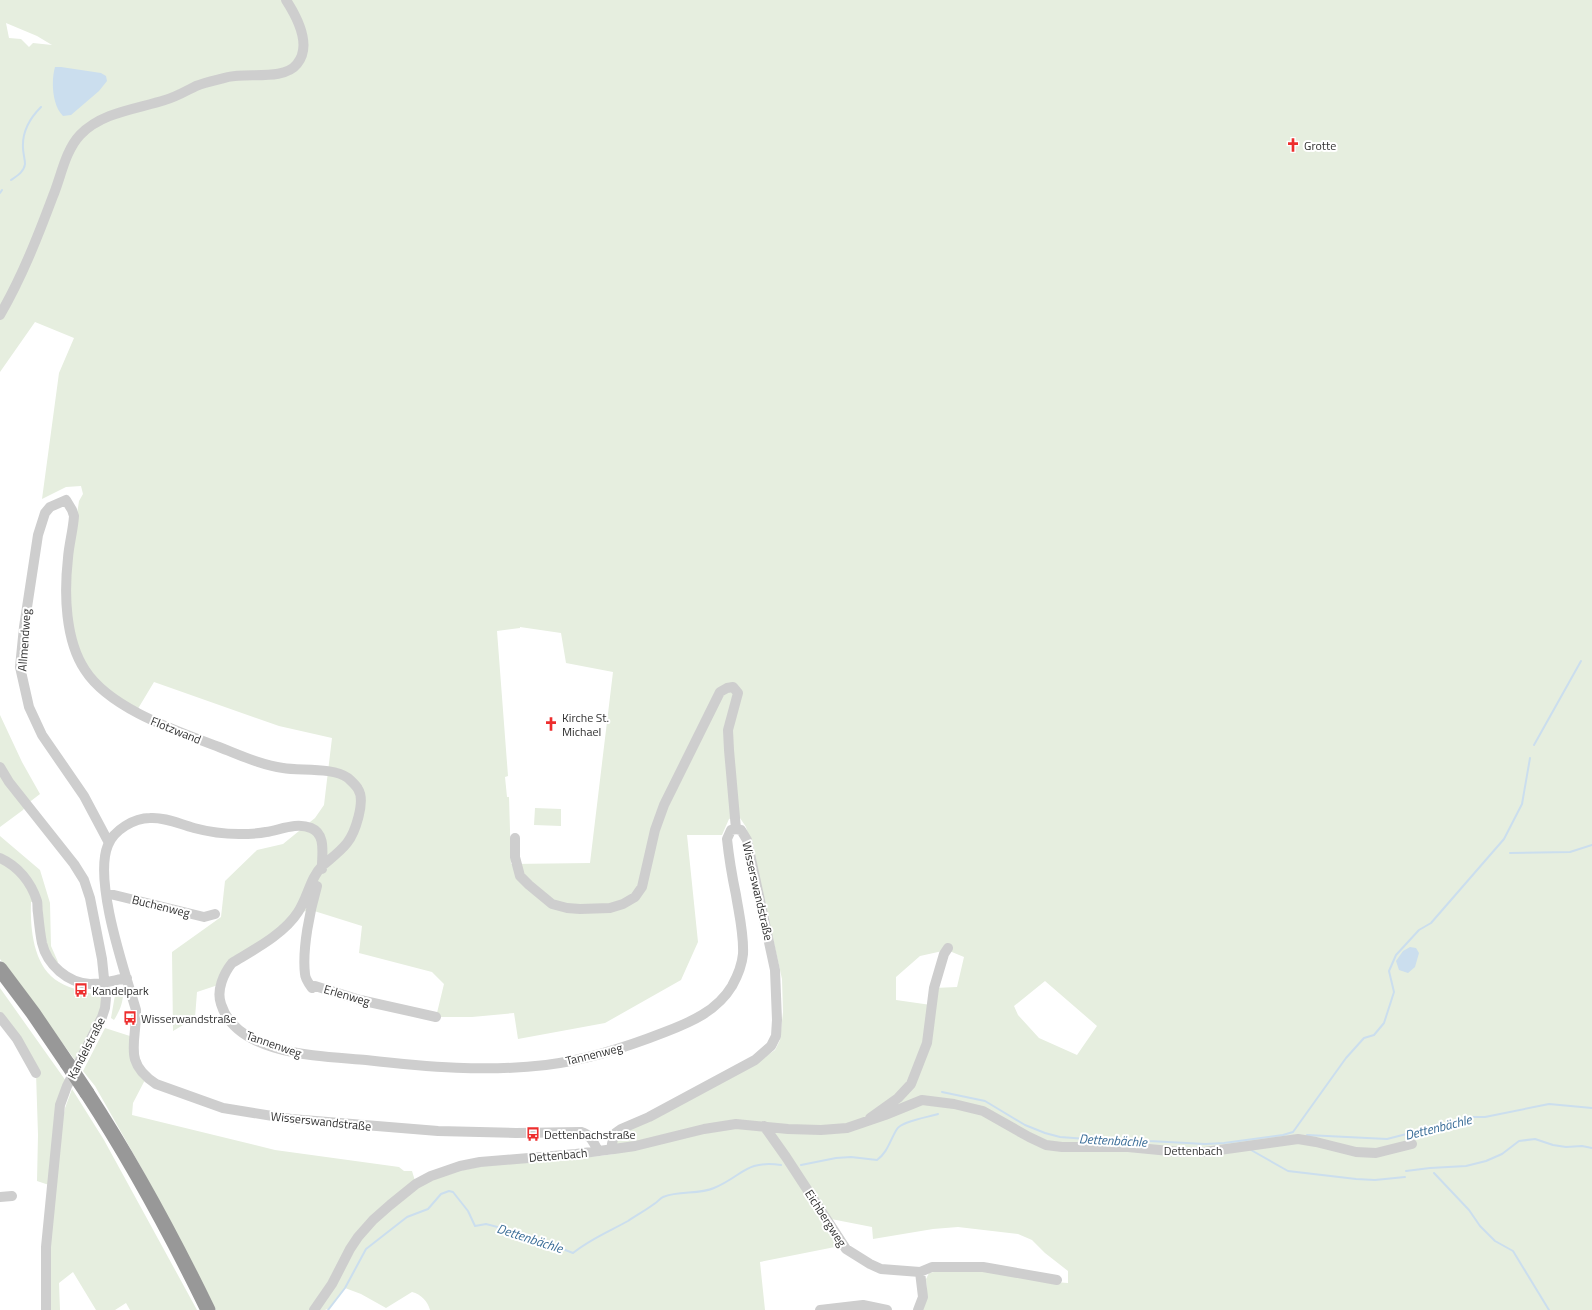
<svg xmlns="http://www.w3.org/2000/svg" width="1592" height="1310" font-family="'Titillium Web',sans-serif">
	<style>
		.green { fill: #e6eedf; fill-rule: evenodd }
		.water { fill: #cbdeee }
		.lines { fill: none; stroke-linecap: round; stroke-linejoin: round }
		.stream { stroke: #cbdeee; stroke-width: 2 }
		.minor { stroke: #cecece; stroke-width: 10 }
		.highway { stroke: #989898; stroke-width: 15 }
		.highway-bridge { stroke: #989898; stroke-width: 15 }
		.labels { text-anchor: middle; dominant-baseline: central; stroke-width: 4; stroke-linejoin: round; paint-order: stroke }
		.poi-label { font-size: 12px; fill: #313131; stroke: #fff; text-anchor: start }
		.street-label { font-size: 12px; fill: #313131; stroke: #fff }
		.water-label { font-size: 13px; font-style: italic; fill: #3a6d98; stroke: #fff }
	</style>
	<rect width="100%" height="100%" fill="#fff"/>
	<path class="green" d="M0 0H1592V1310H922L927 1291 926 1279 929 1273C978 1262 1020 1280 1068 1283V1271L1045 1253 1032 1240 1018 1234 958 1227 933 1229 873 1239 872 1227 831 1219 840 1246 760 1262 765 1310H430C428 1302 421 1294 412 1292L386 1308 361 1294 345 1288 330 1308 325 1310H216L142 1169 95 1086 83 1071 105 1028 133 1037 146 1078 133 1103 132 1115 275 1150 399 1167 404 1171H412L416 1184 449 1173 483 1166 520 1161 600 1156 614 1154 616 1137 765 1057 775 1050 780 1040 783 1012 782 979 768 916 746 827 740 818 735 817 729 819 722 835H687L698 942 681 980 605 1023 518 1039 514 1013 472 1017H436L444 984 432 972 359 953 362 926 311 910 297 913 244 955 221 984 197 992 195 1018 173 1031 172 952 221 917 225 881 257 850 283 844 315 818 324 805 332 738 279 726 154 682 136 712 117 701 78 657 66 587 79 501 83 494 81 486 66 487 42 499 59 373 74 338 35 322 0 372ZM6 23 37 36 52 45 33 43 29 47 21 39 9 38ZM520 627 561 633 566 663 613 672 590 863 511 864 509 797H507L505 777 508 776 497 631 520 628ZM947 950 964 957 957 987 934 988 931 1005 896 1000V977L920 956ZM1045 981 1097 1026 1077 1055 1039 1038 1018 1015 1014 1006Z
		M0 715 22 762 40 794 27 804 23 810 0 827Z
		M535 808 561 809V826L534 825Z
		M0 836 40 870 50 903 51 946 58 962 56 964 48 949 37 901 31 902C30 928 33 967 59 982 72 990 88 991 102 998L101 1009 75 1060 0 959Z
		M0 988 66 1081 49 1185 37 1181 38 1135 36 1073 0 1017Z
		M116 988H119V995L123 996C122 1006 119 1012 114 1020L111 1018 115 995 117 994Z
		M72 1089 104 1140 197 1310H130L126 1303 115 1310H96L73 1272 59 1283 60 1310H51L50 1246 63 1118 65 1108Z"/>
	<path class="water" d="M55 67H61L101 73 106 76 107 81 99 91 71 115 63 116C52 105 51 81 55 67Z
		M1410 947 1416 948 1419 953 1415 967 1408 973 1399 970 1396 961 1403 951Z"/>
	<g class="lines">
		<path class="stream" d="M11 180C17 176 24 172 25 164 25 159 23 153 23 148 22 132 30 118 41 107
			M0 193 2 190
			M1534 745 1581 661
			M1510 853 1570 852 1592 845
			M942 1092 985 1101 1025 1125 1045 1133 1060 1137 1087 1139H1124L1149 1141 1205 1144 1224 1143 1283 1135 1293 1132 1346 1058 1364 1038 1374 1035 1384 1023 1394 992 1389 971 1396 955 1419 930 1431 923 1504 839 1522 804 1530 758
			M1307 1135 1387 1139 1473 1117H1485L1549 1104 1592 1108
			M1251 1150 1288 1171 1356 1179 1375 1180 1405 1177
			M801 1165 836 1158 851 1157 877 1160C888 1152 890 1140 897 1129 902 1121 929 1117 938 1114
			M1406 1171 1430 1168 1466 1166 1486 1161 1502 1154 1519 1141 1535 1139 1553 1145 1566 1147 1582 1146 1592 1148
			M1434 1173 1469 1210 1480 1226 1495 1241 1513 1251 1549 1310
			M328 1310 345 1288 366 1249 407 1217 428 1209 441 1194 449 1191 453 1192 468 1211 475 1226 486 1224 521 1233 573 1253C590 1239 610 1231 628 1221 637 1215 646 1210 654 1204 658 1202 660 1198 663 1197 680 1190 698 1195 714 1188 743 1176 745 1160 781 1165"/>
		<path class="minor" d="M0 315C22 277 38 236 53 196 61 177 65 151 80 135 102 112 137 109 165 100 176 97 186 91 196 86 206 82 217 80 228 77 247 72 284 81 297 64 312 46 297 17 286 0
			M0 767 9 782 74 864 84 880 90 898 102 959 106 998 105 1008 102 1017 67 1086 60 1105 46 1247V1310
			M515 838V857L520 876 529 885 552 904 567 908 580 909 610 908 623 904 635 897 642 887 655 830 664 805 720 692 727 688 733 687 738 693 728 730 729 750 736 829
			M109 843 84 796 42 735 29 707 20 667 24 627 38 535 45 513 50 507 66 500 72 510 74 516C73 531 69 544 68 558 64 593 65 640 85 670 110 709 177 731 219 747 240 755 261 765 283 768 300 771 333 767 348 778 351 781 356 785 358 789 366 801 355 833 347 843 340 852 330 859 322 866V869
			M0 858C18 866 31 882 37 901 38 904 37 909 38 913 39 923 40 933 42 943 47 965 68 983 90 984 102 984 115 980 127 978
			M317 886C310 910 302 949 305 974 305 978 309 984 312 988L315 986 360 1000 436 1017
			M106 893 204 917 215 914
			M0 1017 17 1039 36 1073
			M870 1118 898 1098 911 1084 927 1043 934 988 944 954 948 948
			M764 1126 786 1157 846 1249 870 1264 881 1269 920 1272 932 1267H983L1057 1280
			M611 1149 614 1134 621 1129 649 1117 755 1060 771 1046 776 1036 777 1020 775 970 747 840 741 830 736 829
			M598 1151C594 1143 590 1134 581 1132L516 1133 438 1131 291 1119 223 1108 156 1084C122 1062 137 1042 136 1010 125 972 93 881 108 845 114 830 134 818 150 818 165 817 179 824 194 828 209 832 223 834 239 834 248 834 257 834 266 832 280 830 296 822 311 828 326 834 322 853 322 866 310 878 308 897 298 912 284 934 255 949 232 963 224 973 216 990 221 1004 237 1056 323 1056 366 1060 426 1067 487 1072 546 1065 587 1060 627 1047 665 1032 691 1022 717 1011 732 986 737 977 742 965 743 954 744 934 739 914 736 895 732 876 729 858 727 839L731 830 736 829
			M0 1197 12 1196
			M314 1310 332 1284 350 1249 358 1237 373 1220 390 1205 416 1184 431 1176 460 1166 480 1162 576 1154 614 1149 635 1146 704 1129 736 1124 788 1129 821 1130 847 1128 885 1115 922 1100 954 1104 983 1111 1029 1137 1046 1145 1062 1147H1128L1180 1152H1205L1298 1139 1316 1142 1356 1152 1376 1153 1412 1144
			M820 1310 863 1305 887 1310
			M918 1310 923 1297 920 1272"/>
		<path class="highway" d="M0 969 33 1013 67 1063
			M87 1093C132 1162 172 1236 208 1310"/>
		<path class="highway-bridge" d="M67 1063 87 1093"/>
	</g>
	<defs>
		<symbol id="church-bare" viewBox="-9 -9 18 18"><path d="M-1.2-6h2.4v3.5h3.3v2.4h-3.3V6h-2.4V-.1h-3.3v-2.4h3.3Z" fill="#ed2e2e" stroke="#fff" stroke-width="2.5" paint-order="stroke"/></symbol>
		<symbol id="bus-bare" viewBox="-9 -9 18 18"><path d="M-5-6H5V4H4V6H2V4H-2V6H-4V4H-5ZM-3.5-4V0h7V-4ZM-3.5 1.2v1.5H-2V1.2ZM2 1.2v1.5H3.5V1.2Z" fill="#ed2e2e" stroke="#fff" stroke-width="2.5" paint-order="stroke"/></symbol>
	</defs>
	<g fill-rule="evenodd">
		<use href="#church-bare" x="1283" y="135" width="20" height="20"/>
		<use href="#church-bare" x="541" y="714" width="20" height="20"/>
		<use href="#bus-bare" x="71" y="980" width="20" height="20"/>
		<use href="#bus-bare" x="120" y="1008" width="20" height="20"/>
		<use href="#bus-bare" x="523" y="1124" width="20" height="20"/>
	</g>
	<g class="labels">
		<g class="poi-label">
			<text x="1304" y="145">Grotte</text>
			<text x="562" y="717">Kirche St.<tspan x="562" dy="14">Michael</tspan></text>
			<text x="92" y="990">Kandelpark</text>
			<text x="141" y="1018">Wisserwandstraße</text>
			<text x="544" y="1134">Dettenbachstraße</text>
		</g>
		<g class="street-label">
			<text transform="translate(24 640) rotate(-86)">Allmendweg</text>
			<text transform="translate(176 730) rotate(22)">Flotzwand</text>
			<text transform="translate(758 891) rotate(77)">Wisserswandstraße</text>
			<text transform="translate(161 906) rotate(14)">Buchenweg</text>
			<text transform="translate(347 995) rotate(16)">Erlenweg</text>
			<text transform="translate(274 1044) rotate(19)">Tannenweg</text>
			<text transform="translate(86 1048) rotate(-63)">Kandelstraße</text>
			<text transform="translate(594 1054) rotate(-14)">Tannenweg</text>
			<text transform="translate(321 1121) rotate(6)">Wisserswandstraße</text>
			<text x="1193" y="1150">Dettenbach</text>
			<text transform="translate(558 1155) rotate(-5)">Dettenbach</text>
			<text transform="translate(826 1218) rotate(57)">Eichbergweg</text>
		</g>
		<g class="water-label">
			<text transform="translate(1438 1127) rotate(-14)">Dettenbächle</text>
			<text transform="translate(1113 1140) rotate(3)">Dettenbächle</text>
			<text transform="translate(530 1238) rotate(18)">Dettenbächle</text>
		</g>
	</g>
</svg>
